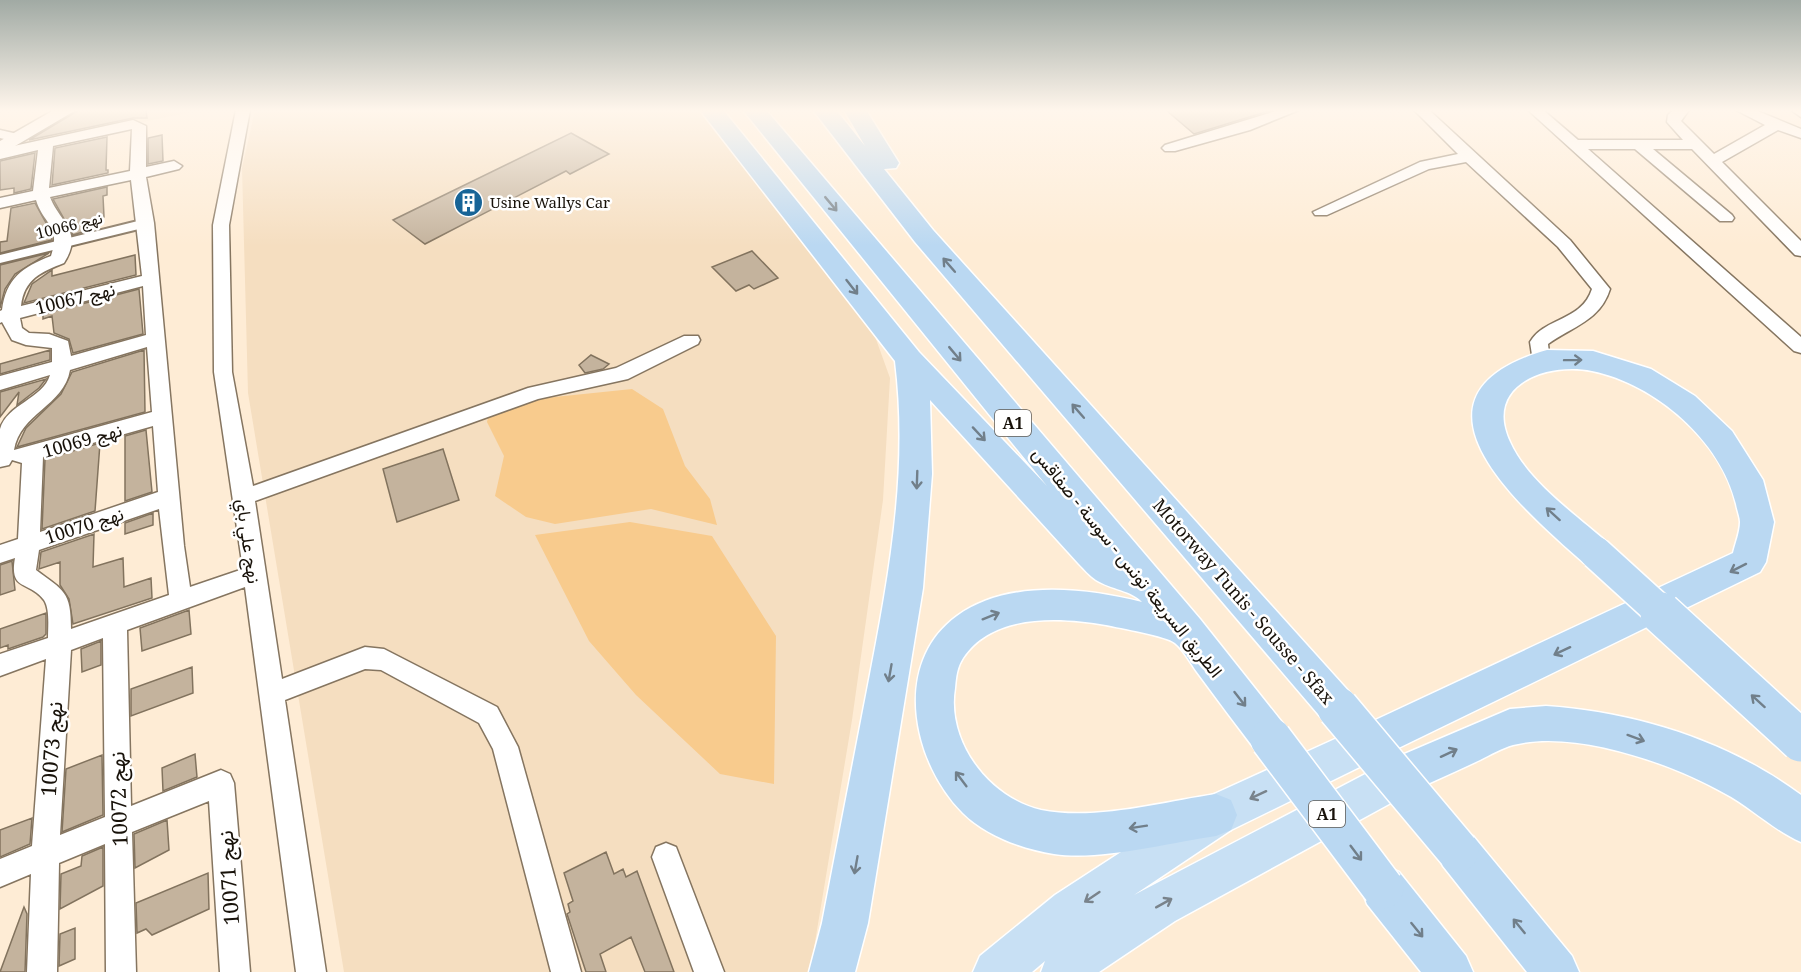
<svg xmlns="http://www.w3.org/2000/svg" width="1801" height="972" font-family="'Noto Serif',Vazirmatn,serif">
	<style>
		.built { fill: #f5dec0 }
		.green { fill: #f8cb8d }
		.building { fill: #c4b39d; stroke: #82735e; stroke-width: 1.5 }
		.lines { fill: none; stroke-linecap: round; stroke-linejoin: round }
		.pedestrian-casing { stroke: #857560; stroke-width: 4 }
		.minor-casing { stroke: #857560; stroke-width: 3 }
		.tertiary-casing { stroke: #857560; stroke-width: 3 }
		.trunk-casing { stroke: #fff; stroke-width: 3 }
		.motorway-casing { stroke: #fff; stroke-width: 3 }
		.pedestrian { fill: #fff; fill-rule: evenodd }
		.minor { fill: #fff; fill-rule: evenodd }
		.tertiary { fill: #fff; fill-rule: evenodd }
		.trunk { fill: #c8e0f4; fill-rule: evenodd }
		.motorway { fill: #bad8f2; fill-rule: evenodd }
		.motorway-bridge-far1-casing { stroke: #fff; stroke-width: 35; stroke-linecap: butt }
		.motorway-bridge-casing { stroke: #fff; stroke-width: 44; stroke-linecap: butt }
		.motorway-bridge-far1 { stroke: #bad8f2; stroke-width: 32 }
		.motorway-bridge { stroke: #bad8f2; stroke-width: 41 }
		.oneway { stroke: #717f8a }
		.oneway2 { stroke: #79838b }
		.labels { text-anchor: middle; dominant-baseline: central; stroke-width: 5; stroke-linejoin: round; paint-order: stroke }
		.far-poi-label { font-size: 15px; fill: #18120a; stroke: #fff; text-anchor: start }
		.far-street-label { font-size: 15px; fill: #18120a; stroke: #fff }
		.shield { fill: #fff; stroke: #5d5954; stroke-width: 1.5 }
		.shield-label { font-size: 16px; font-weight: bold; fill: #18120a }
		.street-label { font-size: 18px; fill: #18120a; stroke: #fff }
		.near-street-label { font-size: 21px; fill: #18120a; stroke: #fff }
	</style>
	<rect width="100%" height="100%" fill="#feecd5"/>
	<path class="built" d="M75 110H202L19 147 14 145Z
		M255 110H703L868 317 890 378 883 500 852 720 810 972H344L248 393 242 168Z"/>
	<path class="green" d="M632 389 663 409 685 466 710 499 717 525 651 509 555 524 526 517 495 496 504 456 487 422 489 413 516 401Z
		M630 522 712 536 776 636 774 784 720 774 636 695 589 641 535 535Z"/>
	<path class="building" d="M79 110H146L147 118H133L29 140Z
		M1166 110H1272L1194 134Z
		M571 133 609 154 570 174 566 171 425 244 393 220Z
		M162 135 163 161 148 164V138Z
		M107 137 106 170H108V173L52 185 55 148Z
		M35 153 31 189 14 193V188L0 190V161Z
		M107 187V195L103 196 104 217 89 221V230L73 235 53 199Z
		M35 203 51 232 52 240 0 253V242L7 241 11 208Z
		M752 251 778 278 754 289 749 285 736 291 712 267Z
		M49 253 15 274 5 289 0 308V265Z
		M135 255 136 275 24 303 32 284 52 270V276Z
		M139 289 143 334 73 353 69 339 54 333 52 316 43 319V314Z
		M50 350V360L0 374V364Z
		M144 350 145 412 17 447 26 428 61 394 72 372Z
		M591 355 609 364 603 369 585 373 579 365Z
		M46 379 39 388 17 405 19 392 0 417V392Z
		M146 430 152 492 125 501V436Z
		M100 443 95 511 42 529 45 459Z
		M443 449 459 500 397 522 383 469Z
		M153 513V525L125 534V523Z
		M94 534 93 567 123 558 124 587 151 578 152 598 73 624 69 599 60 585V562L39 569 41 552Z
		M12 561 15 590 0 595V565Z
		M189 610 191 634 142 651 140 628Z
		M46 613V634L43 637 8 649V645L0 648V629Z
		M101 641V665L82 672 81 649Z
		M192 667 193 693 131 716V689Z
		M195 754 197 777 163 791 162 768Z
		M102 755 103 815 62 832 66 769Z
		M32 818 30 844 0 857V830Z
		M167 820 169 850 135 868 134 834Z
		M103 847V886L60 909 61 874 81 866 82 856Z
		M606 852 614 874 623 869 626 877 637 871 674 972H645L631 937 600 954 606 972H586L567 914 570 912 568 904 573 901 564 873Z
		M208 873 209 909 152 935 146 929 137 933 136 903Z
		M24 907 27 914 25 972H0Z
		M75 928V959L59 966 60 934Z"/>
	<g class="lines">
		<defs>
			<path id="pedestrian" d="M146 219 152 223 151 226 0 263V255Z"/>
			<path id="minor" d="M236 110H250L229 225 232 372 253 486 528 388 616 368 684 336H698L700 340 698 344 628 379 538 399 255 501 282 679 365 647 384 649 497 707 518 747 581 972H551L493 749 479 723 381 670 365 669 285 700 326 972H296L245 587 127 630 131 806 221 770 230 774 234 783 250 972H220L209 801 132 832 136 972H106L105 844 59 863 57 972H27L31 874 0 887V859L32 846 46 659 0 676V654L48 638C48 627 50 609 44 600 29 580 9 592 15 558L0 563V545L18 539 22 463 12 460 9 465 0 467C0 456 0 440 0 429 7 404 43 399 50 375L0 390V376L52 362V348L26 345 12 340 2 322 0 323V311L2 310C6 279 22 267 51 256 61 224 44 226 36 200L0 208V198L33 191 38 150 0 159V149L133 120 146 126V167L174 161 182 166 179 169 146 177 154 223 184 546 190 587 243 569 214 372 213 225ZM132 129 130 171 49 188 53 146ZM131 180 142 276 21 306C24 279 41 272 64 263 84 231 60 223 50 197ZM143 286 146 335 71 356 68 341 49 334 29 333 22 328 20 318ZM147 347 152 412 14 450C20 413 64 406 70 370ZM153 426 158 492 40 532 43 457ZM159 509 169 595 71 629C71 591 64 591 36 570L39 550ZM103 638 105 817 60 835 71 650Z
				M1279 110H1299L1250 130 1175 151H1165L1162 148 1165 145Z
				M1414 110H1429L1570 240 1610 289C1600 321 1573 326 1548 344L1550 363 1548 368H1534L1530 342C1545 317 1582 321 1592 289L1558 247 1466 162 1429 169 1327 215H1315L1313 212 1420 162 1458 154Z
				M1528 110H1543L1578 140H1683L1667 122 1668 115 1673 110H1689L1681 121 1714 154 1765 125 1736 110H1755L1801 129V138L1778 130 1722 162 1801 241V256L1795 255 1692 149H1653L1732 215 1734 218 1732 221H1720L1635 149H1588L1801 337V353L1794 351Z
				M1791 110H1801V117Z
				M0 130 22 135 24 138 17 142 0 138Z
				M666 843 676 847 724 972H694L652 857 656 847Z"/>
			<path id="tertiary" d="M54 110H76L0 155V141Z"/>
			<path id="trunk" d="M1368 724 1382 730 1388 743 1382 756 1231 830 1134 895 1396 758 1411 764 1417 778 1411 792 1175 921 1099 972H1041L1045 961 1032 972H973L980 956 1055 895 1201 800Z"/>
			<path id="motorway" d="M700 110H723L919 352 1047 486 743 110H766L1200 619 1285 726 1291 739 1285 752 1271 758 1257 752C1237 726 1217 699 1197 672 1191 664 1184 650 1175 643 1167 636 1119 628 1106 625 1060 617 993 613 963 658 957 667 956 677 955 688 946 742 989 798 1041 810 1095 821 1162 802 1216 794L1231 800 1237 815 1231 830 1216 836C1168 843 1100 861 1054 854 1023 849 986 836 963 813 913 763 891 664 957 616 1008 579 1085 588 1142 602 1133 591 1110 589 1096 580 1090 576 1084 569 1079 564L930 400 932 474 923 588 868 923 855 972H809L822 923C837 845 852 768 867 690 888 581 909 473 895 361Z
				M813 110H836L865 146 844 110H866L899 163 896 168 884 169 933 230 1352 695 1358 708 1352 721 1338 726 1324 721 915 242Z
				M1547 350 1593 351 1651 369 1695 396 1732 431 1763 480 1774 522 1766 562 1760 572 1382 756 1368 762 1354 756 1348 743 1354 730 1733 553C1735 544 1740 532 1740 522 1740 517 1737 510 1736 504 1721 441 1656 384 1592 371 1546 362 1483 385 1510 442 1527 481 1577 516 1608 543L1613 553 1608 563 1596 567 1584 563C1517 504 1391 395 1547 350Z
				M1546 706C1636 712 1728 741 1801 795V842C1773 830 1751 807 1724 793 1671 763 1574 729 1513 745 1502 748 1490 755 1480 760 1452 773 1424 786 1396 798L1381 792 1375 778 1381 764 1510 709Z
				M1458 829 1473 836 1572 956 1579 972H1527L1443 866 1436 851 1443 836Z
				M1383 866 1399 872 1466 956 1473 972H1421L1367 904 1361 888 1367 872Z"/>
		</defs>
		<use href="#pedestrian" class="pedestrian-casing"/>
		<use href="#minor" class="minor-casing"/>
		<use href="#tertiary" class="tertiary-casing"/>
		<use href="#trunk" class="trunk-casing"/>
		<use href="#motorway" class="motorway-casing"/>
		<use href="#pedestrian" class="pedestrian"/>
		<use href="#minor" class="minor"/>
		<use href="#tertiary" class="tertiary"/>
		<use href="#trunk" class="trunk"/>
		<use href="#motorway" class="motorway"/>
		<defs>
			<path id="motorway-bridge-far1" d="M1596 553 1663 614"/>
			<path id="motorway-bridge" d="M1661 613 1801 741
				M1338 708 1458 851
				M1271 739 1383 888"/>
		</defs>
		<use href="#motorway-bridge-far1" class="motorway-bridge-far1-casing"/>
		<use href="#motorway-bridge" class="motorway-bridge-casing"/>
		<use href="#motorway-bridge-far1" class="motorway-bridge-far1"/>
		<use href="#motorway-bridge" class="motorway-bridge"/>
	</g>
	<defs><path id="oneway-shaft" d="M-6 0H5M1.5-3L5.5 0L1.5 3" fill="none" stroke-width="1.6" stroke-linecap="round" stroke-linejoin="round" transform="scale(1.5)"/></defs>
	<g class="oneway">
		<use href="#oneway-shaft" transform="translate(831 204) rotate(50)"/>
		<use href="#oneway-shaft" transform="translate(949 265) rotate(-131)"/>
		<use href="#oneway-shaft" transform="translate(852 287) rotate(52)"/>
		<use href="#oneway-shaft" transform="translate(955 354) rotate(50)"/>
		<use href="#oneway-shaft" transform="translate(1573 360) rotate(-1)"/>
		<use href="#oneway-shaft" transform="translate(1078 411) rotate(-131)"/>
		<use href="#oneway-shaft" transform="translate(979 434) rotate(47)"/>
		<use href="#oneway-shaft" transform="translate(917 480) rotate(92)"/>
		<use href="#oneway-shaft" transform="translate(1553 514) rotate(-138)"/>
		<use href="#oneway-shaft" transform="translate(1738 568) rotate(153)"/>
		<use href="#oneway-shaft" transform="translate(991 616) rotate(-22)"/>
		<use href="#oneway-shaft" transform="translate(1562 651) rotate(155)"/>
		<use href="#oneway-shaft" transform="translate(890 673) rotate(100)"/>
		<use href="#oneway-shaft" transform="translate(1240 699) rotate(52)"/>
		<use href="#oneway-shaft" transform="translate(1758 701) rotate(-138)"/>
		<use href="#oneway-shaft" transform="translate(1636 738) rotate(20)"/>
		<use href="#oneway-shaft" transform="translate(1449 753) rotate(-25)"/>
		<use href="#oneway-shaft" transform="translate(961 779) rotate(-127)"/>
		<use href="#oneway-shaft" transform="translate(1138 827) rotate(171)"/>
		<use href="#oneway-shaft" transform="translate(1356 853) rotate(53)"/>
		<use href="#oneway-shaft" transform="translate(856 865) rotate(100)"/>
		<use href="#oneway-shaft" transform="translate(1519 926) rotate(-129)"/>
		<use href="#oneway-shaft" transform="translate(1417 930) rotate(51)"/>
	</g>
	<g class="oneway2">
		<use href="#oneway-shaft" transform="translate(1258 795) rotate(155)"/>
		<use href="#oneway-shaft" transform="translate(1092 897) rotate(146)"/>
		<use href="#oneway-shaft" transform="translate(1164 903) rotate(-29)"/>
	</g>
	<linearGradient id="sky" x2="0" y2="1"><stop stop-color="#a1aaa4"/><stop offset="0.45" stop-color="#fff6ec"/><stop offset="1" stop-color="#fff6ec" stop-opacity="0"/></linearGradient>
	<rect width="1801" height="246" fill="url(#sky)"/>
	<defs>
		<symbol id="building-disc" viewBox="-11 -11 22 22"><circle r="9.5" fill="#176497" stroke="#fff"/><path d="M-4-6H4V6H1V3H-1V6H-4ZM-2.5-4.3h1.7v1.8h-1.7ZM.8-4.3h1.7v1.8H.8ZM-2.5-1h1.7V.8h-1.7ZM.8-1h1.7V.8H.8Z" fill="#fff"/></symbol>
	</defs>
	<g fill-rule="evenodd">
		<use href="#building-disc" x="452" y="186" width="33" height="33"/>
	</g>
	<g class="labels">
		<g class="far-poi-label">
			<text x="490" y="202">Usine Wallys Car</text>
		</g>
		<g class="far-street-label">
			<text transform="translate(69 225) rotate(-14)">نهج 10066</text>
		</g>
		<g class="shield">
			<rect x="995" y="410" width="36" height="26" rx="4.5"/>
			<rect x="1309" y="801" width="36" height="26" rx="4.5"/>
		</g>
		<g class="shield-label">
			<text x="1013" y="423">A1</text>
			<text x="1327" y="814">A1</text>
		</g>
		<g class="street-label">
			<text transform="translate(75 298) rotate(-14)">نهج 10067</text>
			<text transform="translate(82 440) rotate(-16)">نهج 10069</text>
			<text transform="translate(84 525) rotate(-18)">نهج 10070</text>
			<text transform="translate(249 541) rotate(82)">نهج علي باي</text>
			<text transform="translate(1128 562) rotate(51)">الطريق السريعة تونس - سوسة - صفاقس</text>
			<text transform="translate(1244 601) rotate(49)">Motorway Tunis - Sousse - Sfax</text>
		</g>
		<g class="near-street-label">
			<text transform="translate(51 749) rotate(-86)">نهج 10073</text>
			<text transform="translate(118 799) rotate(-92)">نهج 10072</text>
			<text transform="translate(228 878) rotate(-94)">نهج 10071</text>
		</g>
	</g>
</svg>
